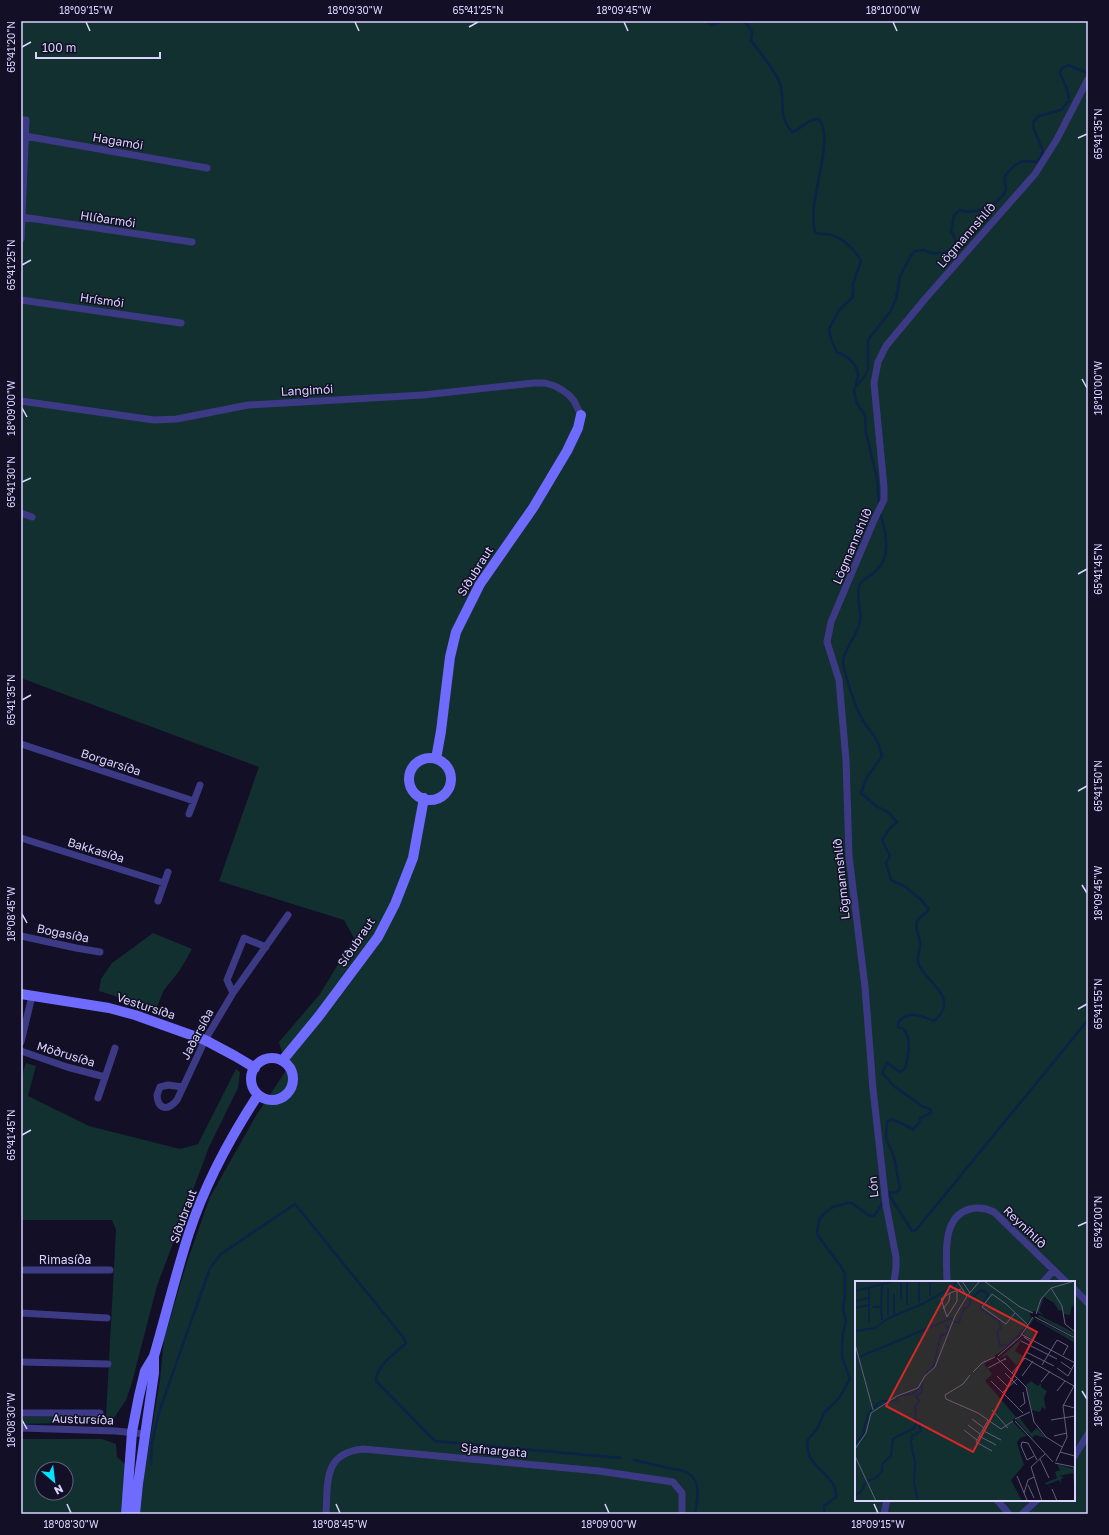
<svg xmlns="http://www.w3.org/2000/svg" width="1109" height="1535" font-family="'Golos Text',sans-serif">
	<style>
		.green { fill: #12302f; fill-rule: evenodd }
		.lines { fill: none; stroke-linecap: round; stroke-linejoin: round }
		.stream { stroke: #0c2248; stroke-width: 2.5 }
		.street { stroke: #3d3a85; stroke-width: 7 }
		.secondary { stroke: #6f6bff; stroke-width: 10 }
		.ticks { fill: none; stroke: #d9d4ff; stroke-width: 1.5 }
		.labels { text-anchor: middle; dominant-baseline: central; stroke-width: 3; stroke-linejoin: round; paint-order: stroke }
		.street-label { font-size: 12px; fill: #d9d4ff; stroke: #130f26 }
		.inset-river { fill: none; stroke: #0c2248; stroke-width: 2 }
		.inset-road { fill: none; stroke: #625e7d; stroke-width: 1 }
		.view { fill: #d62828; fill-opacity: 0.15; stroke: #d62828; stroke-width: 2 }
		.inset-edge { fill: none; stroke: #d9d4ff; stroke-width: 2 }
		.neatline { fill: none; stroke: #d9d4ff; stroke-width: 1.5 }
		.ticks-label { font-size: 10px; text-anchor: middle; fill: #d9d4ff }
	</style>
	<rect width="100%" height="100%" fill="#130f26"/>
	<path class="green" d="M21 21H1088V1514H140L144 1476 160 1380 164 1339 186 1265 210 1197 257 1114 287 1069 279 1042 320 994 354 938 344 920 219 881 259 767 21 678ZM856 1282H1074V1500H856Z
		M153 933 192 949 180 970 164 990 156 1009 99 991 101 979 112 963Z
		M26 1063 36 1066 28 1096 89 1126 180 1149 198 1144 236 1069 240 1072 238 1088 209 1147 157 1286 131 1386 126 1400 114 1418 105 1422 21 1424V1417L106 1416 116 1230 112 1220H21V1079Z
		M21 1439H102L116 1444 117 1457 127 1466 124 1514H21ZM42 1469H66V1493H42Z"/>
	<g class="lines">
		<path class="stream" d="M705 21 712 25 723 21
			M745 21 752 32 751 40C759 53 776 70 780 84 786 103 777 114 792 132 803 129 804 120 819 119 836 142 806 201 815 232 820 235 822 234 827 234 841 236 855 249 861 261L853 284V292L852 298 839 310 829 329 831 339 837 352C850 357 863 369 856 384
			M879 504 877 478 866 433 865 416 856 401 854 390 856 386 865 376 868 369V340L890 312 896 299 900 276 910 257 915 251 923 250 932 253H944L955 248C956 241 956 237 951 232L954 215 960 210C973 216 1003 203 1006 189 1006 185 1004 180 1005 176 1010 170 1017 161 1026 161 1030 161 1033 162 1036 162L1040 159 1043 151 1034 129 1033 122 1039 116 1061 110 1069 101 1068 92 1060 73 1061 69 1068 65 1085 72
			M881 515C886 534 892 557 875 572 870 577 861 579 859 586 856 597 862 611 860 622 857 636 845 647 843 661 843 667 846 674 847 679 851 693 855 706 862 719 871 734 878 736 882 756L867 777 861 793 876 806 888 812 897 822 890 828 882 840 890 856 886 863 891 880 906 887 921 900 928 908 927 912C907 924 921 931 920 947 919 953 916 958 919 965 927 983 961 998 934 1021 922 1016 907 1009 898 1023V1027C900 1028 903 1028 904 1030 912 1038 908 1060 905 1069L900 1072 887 1063 882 1073 895 1087 922 1106 930 1109 931 1113 920 1118 919 1123 913 1129 892 1119 887 1122 886 1138 894 1157 900 1189 895 1193 890 1192V1196L887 1198
			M890 1196 912 1231 916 1230 1088 1020
			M634 1460 673 1469C679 1469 682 1470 688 1473 702 1482 697 1500 695 1514
			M151 1464 152 1443 159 1412 210 1268 221 1254 295 1204 403 1337 406 1343C396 1353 376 1365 376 1381L435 1441 621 1458
			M824 1514V1506L836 1497C837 1478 818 1472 810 1457 808 1452 807 1447 807 1441L817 1429 824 1413 839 1398 850 1379 842 1357V1346L843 1333 846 1322 843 1309 845 1295V1274L840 1265 824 1244 817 1234 818 1226 820 1218 825 1213 833 1207 848 1203H852L868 1215 874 1216 884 1201"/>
		<path class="street" d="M21 120H26L21 239
			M25 136 207 168
			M22 217 192 242
			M21 300 181 323
			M21 401 154 420 177 419 248 405 423 395 534 383H545L555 386 562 390 569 395 574 401 581 415
			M21 513 32 517
			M21 744 194 801
			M189 814 200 785
			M21 838 164 883
			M158 901 168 872
			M21 936 76 948 100 952
			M233 993 227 980 244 938 266 947
			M21 1042 32 996
			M21 1051 67 1067 105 1077
			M183 1087 168 1085 160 1087 157 1095C158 1110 168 1111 177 1100L205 1040 233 993 288 915
			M98 1098 115 1048
			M21 1270H110
			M894 1282 896 1268V1257L886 1205 873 1089 865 987 849 856 846 760 839 680 827 642 831 622 875 518 884 500V487L874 383 878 362 886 346 925 299 1035 174 1057 139 1088 79
			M947 1282C947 1259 940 1217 970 1209 978 1207 986 1208 994 1212L1066 1282
			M1043 1282 1054 1270
			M1074 1289 1088 1303
			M21 1313 107 1318
			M21 1362 108 1364
			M21 1413H100
			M21 1428 116 1431 145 1434
			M1074 1457 1088 1434
			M997 1500 1009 1514
			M326 1514C328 1482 323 1453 363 1449L599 1471 673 1482 682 1493V1514
			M884 1514 887 1500
			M1022 1514 1037 1500"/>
		<path class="secondary" d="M409 779a21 21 0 1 1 42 0a21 21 0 1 1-42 0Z
			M436 759 441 731 450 657 456 632 480 584 533 508 567 451 578 428 581 415
			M21 994 109 1008 135 1015 205 1040 235 1056 255 1068
			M251 1079a21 21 0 1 1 42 0a21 21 0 1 1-42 0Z
			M282 1061 319 1016 378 937 395 904 413 858 424 798
			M126 1514 132 1432 139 1396 145 1371 154 1356C166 1315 176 1273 189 1233 205 1184 230 1138 258 1095
			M135 1514 138 1484 154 1373V1356"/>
	</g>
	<path class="ticks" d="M86 22 90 31M355 22 359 31M624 22 628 31M893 22 897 31M469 27 478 22M22 47 31 42M1078 138 1087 134M22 265 31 260M1082 379 1087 388M22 408 27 417M22 482 31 478M1078 574 1087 569M22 700 31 695M1078 791 1087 786M1082 885 1087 893M22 914 27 923M1078 1009 1087 1004M22 1135 31 1130M1078 1226 1087 1222M1082 1391 1087 1399M22 1420 27 1429M67 1504 71 1513M336 1504 340 1513M605 1504 609 1513M874 1504 878 1513"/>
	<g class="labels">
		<g class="street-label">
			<text transform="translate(118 141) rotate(10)">Hagamói</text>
			<text transform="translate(108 219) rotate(8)">Hlíðarmói</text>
			<text transform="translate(966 235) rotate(-49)">Lögmannshlíð</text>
			<text transform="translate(102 300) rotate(8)">Hrísmói</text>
			<text transform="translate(307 390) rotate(-3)">Langimói</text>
			<text transform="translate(852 546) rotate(-67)">Lögmannshlíð</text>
			<text transform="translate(475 571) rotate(-58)">Síðubraut</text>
			<text transform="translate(111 762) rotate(18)">Borgarsíða</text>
			<text transform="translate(96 850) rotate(17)">Bakkasíða</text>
			<text transform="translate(841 879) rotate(-96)">Lögmannshlíð</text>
			<text transform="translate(63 933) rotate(11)">Bogasíða</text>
			<text transform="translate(356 942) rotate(-56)">Síðubraut</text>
			<text transform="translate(146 1006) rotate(18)">Vestursíða</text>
			<text transform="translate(197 1034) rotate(-62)">Jaðarsíða</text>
			<text transform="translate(66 1054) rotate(17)">Möðrusíða</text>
			<text transform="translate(873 1187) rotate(-96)">Lón</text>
			<text transform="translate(183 1216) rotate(-70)">Síðubraut</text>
			<text transform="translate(1025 1227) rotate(44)">Reynihlíð</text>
			<text x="65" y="1259">Rimasíða</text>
			<text transform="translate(83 1419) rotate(2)">Austursíða</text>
			<text transform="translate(494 1450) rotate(5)">Sjafnargata</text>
		</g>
	</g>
	<g transform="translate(855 1281)">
		<rect width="220" height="220" fill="#130f26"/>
		<path d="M0 0H220V28L217 24 215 34 208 33 207 29 204 30 199 22 189 16 184 30 190 35 177 29 179 30 175 33 176 37 161 59 129 83 137 93 130 100 161 136 157 140 172 155 165 157 162 162 169 184 156 199 167 220H0ZM184 34 220 52V56L183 36ZM178 37 220 58V62L179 38 173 47 180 52 177 58 170 54 169 51ZM169 55 176 59 168 56 160 70 168 75 160 87 161 84 152 74 144 78ZM176 100 183 105 186 102V106L192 110 189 117 191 129 187 126 185 131 177 129 176 125 171 104ZM164 136 176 152 182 147 191 157 180 154 177 157 161 139ZM202 183 218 188V192L204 195 209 196 206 198V203L204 199 191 204 190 202 202 197 200 191 205 189Z" fill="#12302f"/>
		<path class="inset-river" d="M64 0V22M0 10 40 0M75 15V0M46 18V0M0 20 13 17M14 24V41M52 24V0M18 26H26L27 4M26 26 27 39M0 27 14 24V7M129 30 125 26 133 14 131 12M130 31 144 40 146 47 142 50 145 65 154 63 167 50M39 33V13M33 34V7M0 50 20 47 34 37 67 23 99 5 101 1M4 76 97 37 98 40 104 42 109 28 115 24V19L126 9 131 12 129 8M71 93 79 84 86 53 90 54 94 50 91 45 94 46M36 120 42 119 43 115 57 113 67 105 68 100M18 127 27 120H33M0 163 8 153 13 133 17 128M12 200 21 197 27 190V183L36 175 38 158 59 147 62 140M0 214 6 211 11 201M63 220 59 202 60 181 56 162 57 155 66 150 64 140 60 138 61 128 59 127 64 120 61 115 67 111V105"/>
		<path class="inset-road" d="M107 0 115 12M129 0 165 26 178 32M196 7 207 25 210 43 220 51M102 10V20L92 36 86 18 95 12 106 8M112 15 125 0M88 28 94 20 95 12M160 32 151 43 127 26 137 13 151 23 173 44M181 33 186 18 196 7 220 0M180 36 220 57M166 53 220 82M169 56 176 61 171 71 199 85M166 60 202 78M0 63 18 129M143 75 165 56 178 36M142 77 171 106 179 141 191 156 207 166M206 81 216 88M187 84 202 59 213 65 208 74M133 87 150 78H151H149M202 87 213 95 220 82M118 91 127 82 140 76M150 92 162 104M157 92 170 77 219 105M115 94 108 103 90 114 91 118 123 132 146 148 158 140M142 95 153 106M167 95 178 80M136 100 168 132M186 101 195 90M202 110 210 100M147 112 163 97M208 124 220 127M165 126 170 122 168 111M137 129 153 147M117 138 129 147M160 138 175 131M133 139 121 161 137 170M196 139 220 135M160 140 198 181M113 144 125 153M109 149 122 159M127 149 146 159M124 155 141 164M199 155 212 152M0 168 11 152 16 132 42 115 63 107 70 95 80 86 100 35 112 15 102 0M205 171 220 175M0 175 21 220M179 175 172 179 166 165 167 161 173 162 182 179M185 178 194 197M201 180 212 156 208 125 220 103M200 182 219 186M219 186 220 220M162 195 172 219M173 204 179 217M197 208 202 220M169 212 173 199 179 196M187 220 176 186 190 173"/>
		<path class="view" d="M95 5 182 51 118 171 31 125Z"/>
		<rect width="220" height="220" class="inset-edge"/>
	</g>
	<rect width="1109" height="1535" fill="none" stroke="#130f26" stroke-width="44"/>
	<g transform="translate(54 1481) rotate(152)"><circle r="19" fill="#130f26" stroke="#625e7d"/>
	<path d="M0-3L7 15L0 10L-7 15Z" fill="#00e5ff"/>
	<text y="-6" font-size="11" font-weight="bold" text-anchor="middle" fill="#d9d4ff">N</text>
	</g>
	<path d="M36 52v6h124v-6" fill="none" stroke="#d9d4ff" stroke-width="2"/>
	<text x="42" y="52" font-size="12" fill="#d9d4ff" stroke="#130f26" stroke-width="3" paint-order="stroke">100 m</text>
	<rect x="22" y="22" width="1065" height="1491" class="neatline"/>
	<g class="ticks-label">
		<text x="86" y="14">18°09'15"W</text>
		<text x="355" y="14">18°09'30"W</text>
		<text x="478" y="14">65°41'25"N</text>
		<text x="624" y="14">18°09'45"W</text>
		<text x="893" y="14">18°10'00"W</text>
		<text transform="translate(11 47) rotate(-90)" y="4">65°41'20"N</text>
		<text transform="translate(1098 134) rotate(-90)" y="4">65°41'35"N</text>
		<text transform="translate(11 265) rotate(-90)" y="4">65°41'25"N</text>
		<text transform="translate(1098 388) rotate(-90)" y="4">18°10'00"W</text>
		<text transform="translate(11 408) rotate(-90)" y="4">18°09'00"W</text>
		<text transform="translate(11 482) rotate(-90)" y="4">65°41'30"N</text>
		<text transform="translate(1098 569) rotate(-90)" y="4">65°41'45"N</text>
		<text transform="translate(11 700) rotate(-90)" y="4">65°41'35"N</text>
		<text transform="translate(1098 786) rotate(-90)" y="4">65°41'50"N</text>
		<text transform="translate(1098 893) rotate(-90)" y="4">18°09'45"W</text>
		<text transform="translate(11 914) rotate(-90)" y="4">18°08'45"W</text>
		<text transform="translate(1098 1004) rotate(-90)" y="4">65°41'55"N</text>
		<text transform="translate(11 1135) rotate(-90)" y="4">65°41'45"N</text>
		<text transform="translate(1098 1222) rotate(-90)" y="4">65°42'00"N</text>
		<text transform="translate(1098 1399) rotate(-90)" y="4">18°09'30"W</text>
		<text transform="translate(11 1420) rotate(-90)" y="4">18°08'30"W</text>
		<text x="71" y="1528">18°08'30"W</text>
		<text x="340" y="1528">18°08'45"W</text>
		<text x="609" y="1528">18°09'00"W</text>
		<text x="878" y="1528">18°09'15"W</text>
	</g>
</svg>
